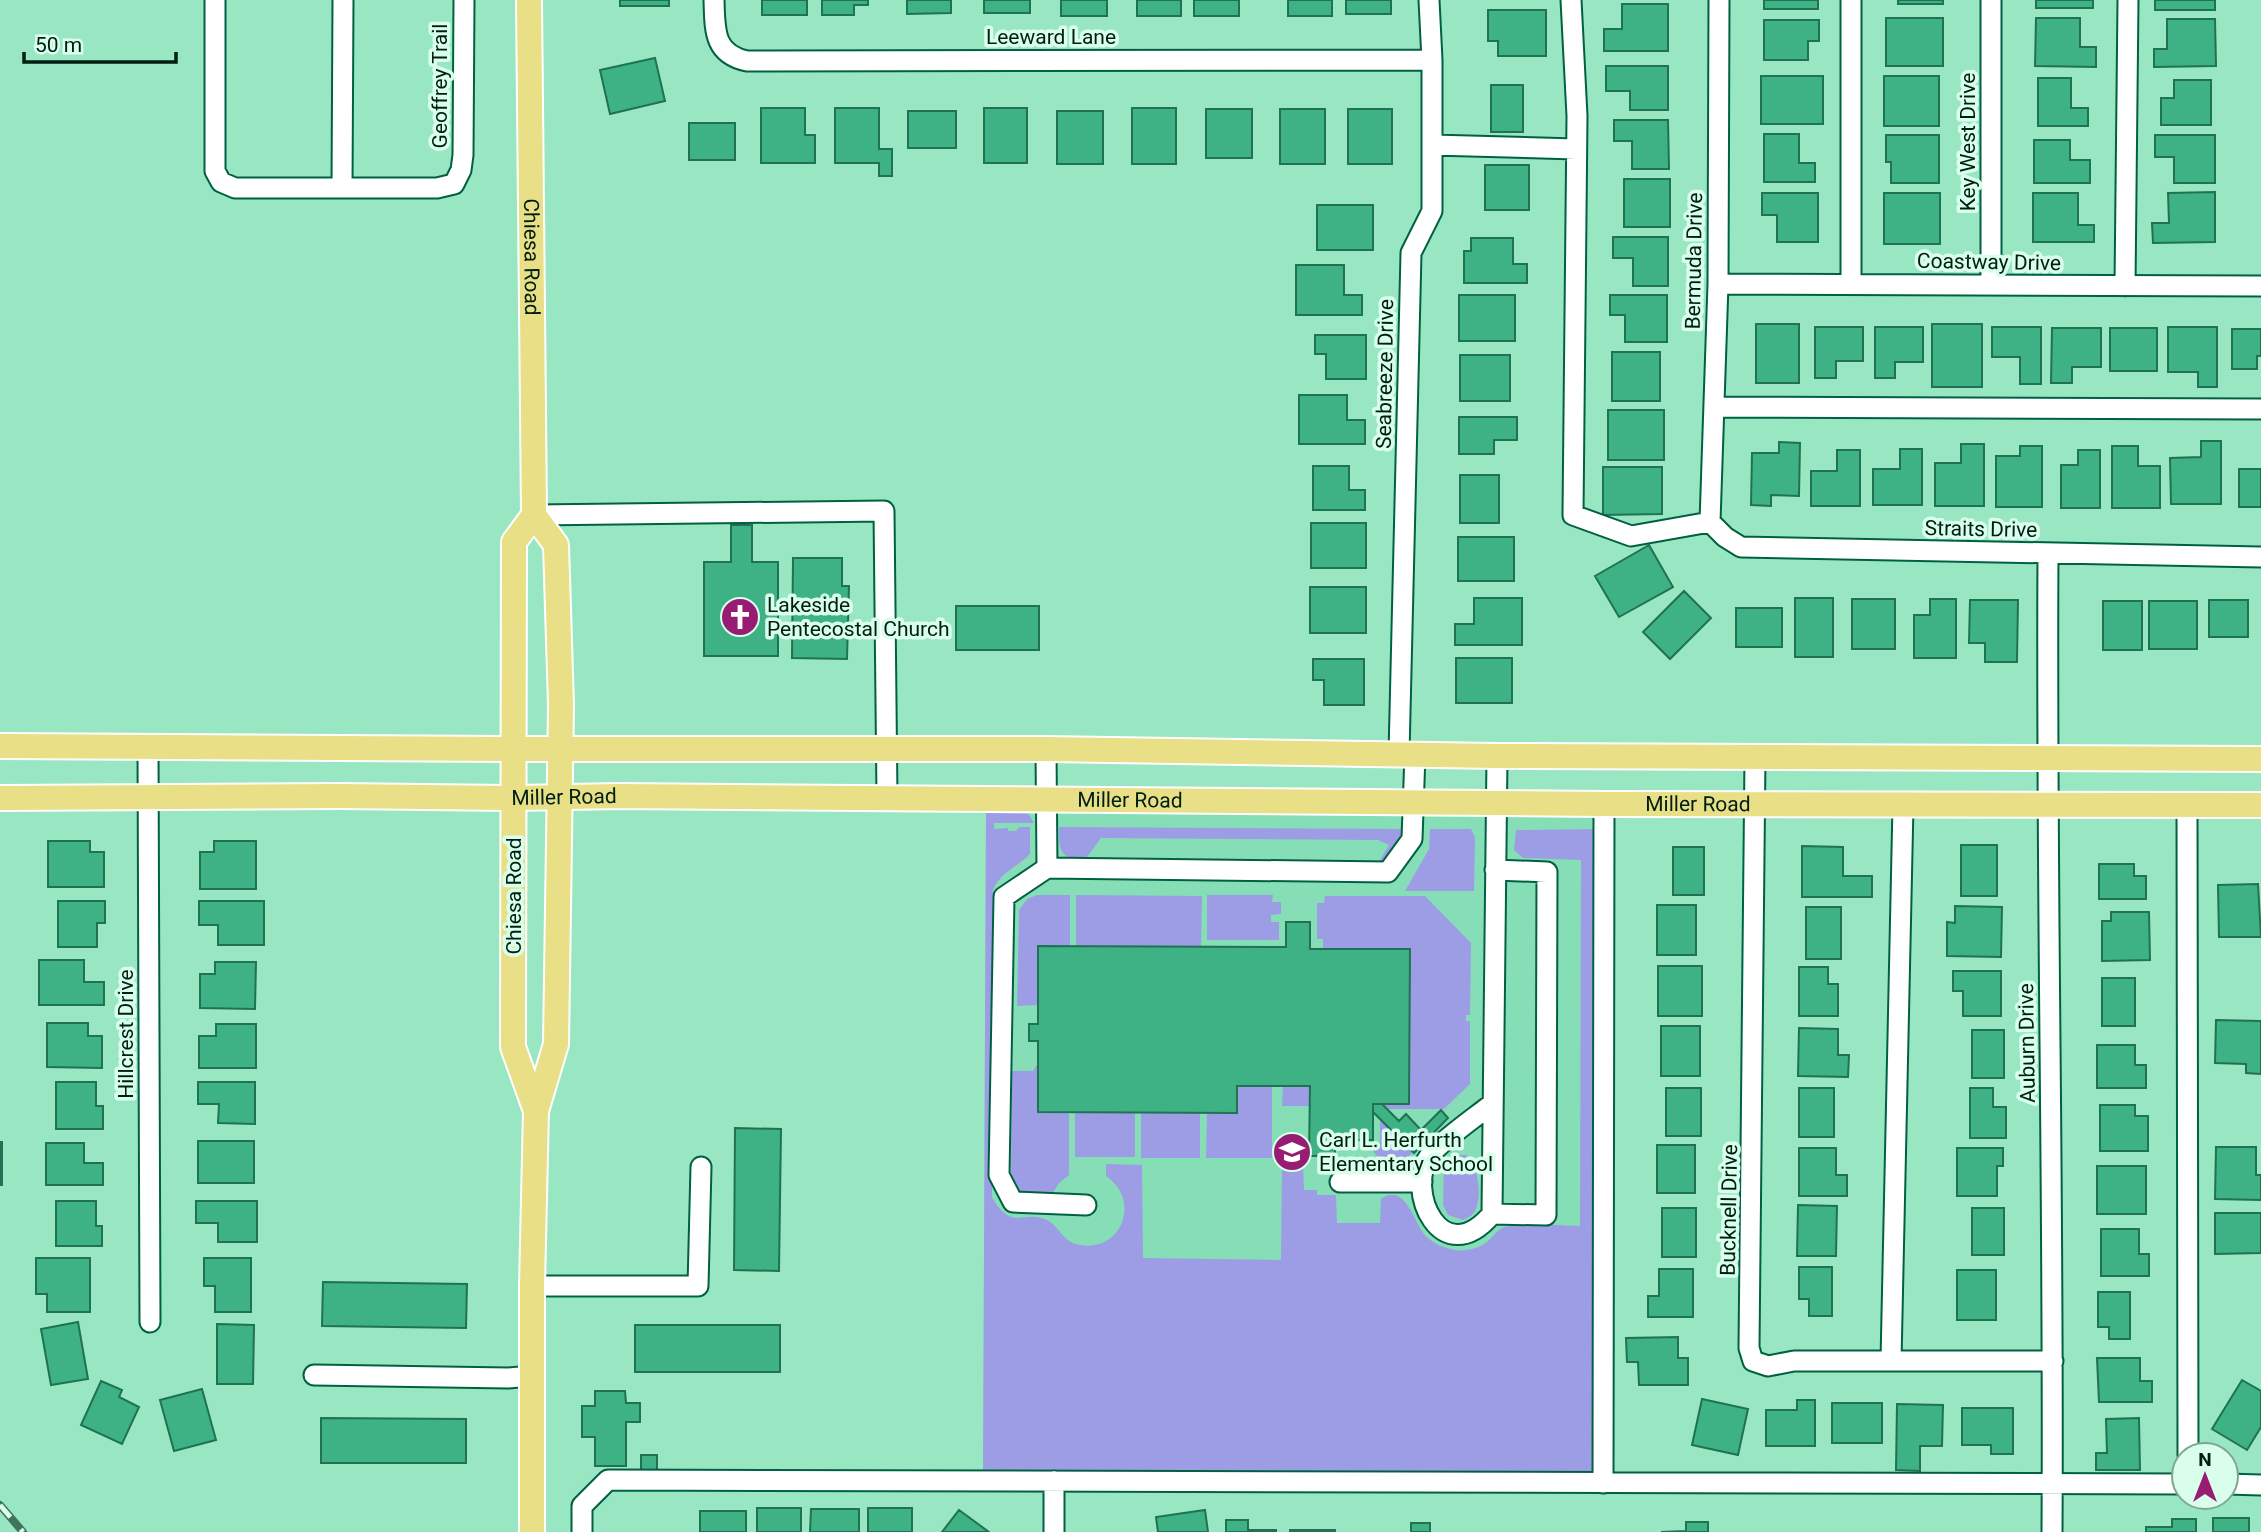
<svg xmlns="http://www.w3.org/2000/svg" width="2261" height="1532" font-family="Roboto,sans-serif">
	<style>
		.built { fill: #86deb6 }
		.green { fill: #9d9de6 }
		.building { fill: #3eb284; stroke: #1f7252; stroke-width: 2 }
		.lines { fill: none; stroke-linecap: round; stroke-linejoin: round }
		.minor-casing { stroke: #006142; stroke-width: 23 }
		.major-casing { stroke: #fff; stroke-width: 28 }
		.minor { stroke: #fff; stroke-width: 19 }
		.major { stroke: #e8df87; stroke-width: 24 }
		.rail-casing { stroke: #41745d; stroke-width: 8 }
		.rail { stroke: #d9ffec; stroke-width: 5; stroke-dasharray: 16; stroke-linecap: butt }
		.labels { text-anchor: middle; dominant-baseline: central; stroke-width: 7; stroke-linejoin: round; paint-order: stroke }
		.street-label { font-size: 21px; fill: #001e11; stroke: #d9ffec }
		.poi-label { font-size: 21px; fill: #001e11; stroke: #d9ffec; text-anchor: start }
	</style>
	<rect width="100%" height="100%" fill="#98e7c2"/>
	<path class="built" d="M986 813 1600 815 1597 1478 983 1476Z"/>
	<path class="green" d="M986 813H1028L1034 823H994V829L1008 828V831H1016L1019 827H1030V854C1018 867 1000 872 993 890L992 1197C1012 1233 1023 1209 1047 1220 1059 1226 1062 1240 1076 1244 1120 1256 1143 1201 1106 1176V1164L1142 1165 1143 1258 1281 1260 1282 1164H1303L1304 1190H1317V1195H1336L1337 1223H1380L1381 1199C1405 1182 1414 1222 1424 1234 1430 1241 1439 1246 1447 1248 1461 1253 1477 1250 1488 1241 1494 1236 1497 1229 1505 1227 1527 1221 1557 1226 1580 1226L1581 860 1523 858 1514 850 1516 830 1600 829 1597 1478 983 1476Z
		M1059 827 1401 829V839L1384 862H1379L1389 845 1378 840 1101 838 1084 861C1059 858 1059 850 1059 827Z
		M1430 829H1471L1475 837 1474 891H1405L1429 849Z
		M1037 895H1070V947H1038V1005L1017 1006 1019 910 1027 899Z
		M1076 895 1202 896 1201 947H1076Z
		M1207 895H1273L1272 902H1281V914L1271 915V922H1279V940H1207Z
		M1325 896H1425L1471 943 1470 1015H1466V1021H1470V1084L1444 1109H1387L1382 1104 1409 1103 1410 949H1323V939H1317V903H1324Z
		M1038 1063V1112H1069V1175L1059 1183 1052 1194H1022L1011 1174 1012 1071H1033Z
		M1237 1086H1272V1158H1206L1207 1113 1237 1112Z
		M1283 1086H1310V1106H1282Z
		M1075 1112H1135V1157H1075Z
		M1141 1113H1200V1158H1141Z
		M1380 1119 1413 1152C1399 1168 1385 1167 1373 1151L1374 1148H1380Z
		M1455 1155H1466C1478 1164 1482 1195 1476 1209 1474 1215 1469 1217 1463 1220L1448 1215 1443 1205 1444 1166Z"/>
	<path class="building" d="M620 0H669V6H620Z
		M762 0H807V15H762Z
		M822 0H868V5H854V15H822Z
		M907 0H951V13L907 14Z
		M984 0H1030V13H984Z
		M1061 0H1107V16H1061Z
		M1137 0H1181V16H1137Z
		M1194 0H1239V16H1194Z
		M1288 0H1332V16H1288Z
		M1346 0H1391V14H1346Z
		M1764 0H1818V9H1764Z
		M1898 0H1943V4H1898Z
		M2036 0H2093V8H2036Z
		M2155 0H2215V10H2155Z
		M1622 4H1668V51H1604V29H1622Z
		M1488 10H1546V56H1498V41H1488Z
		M1886 18H1943V66H1886Z
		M2036 18H2080V47H2096V67L2035 66Z
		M2167 19H2215L2216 66 2154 67V49H2167Z
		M1764 20H1819V41H1808V60H1764Z
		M655 58 665 101 610 114 600 70Z
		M1606 66H1668V110H1630V91H1606Z
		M1761 76H1823V124H1761Z
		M1884 76H1939V126H1884Z
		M2038 78H2071V108H2088V126H2038Z
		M2174 80H2211V125H2161V98H2174Z
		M1491 85H1523V132H1491Z
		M761 108H805V135H815V163H761Z
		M835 108H879V149H892V176H879V163H835Z
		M984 108H1027V163H984Z
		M1132 108H1176V164H1132Z
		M1206 109H1252V158H1206Z
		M1280 109H1325V164H1280Z
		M1348 109H1392V164H1348Z
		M908 111H956V148H908Z
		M1057 111H1103V164H1057Z
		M1614 120H1668L1669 169H1632V141H1614Z
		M689 123H735V160H689Z
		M1764 134H1799V163H1815V182H1764Z
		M1886 135H1939V183H1891V162H1886Z
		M2155 135H2215V183H2174V157H2155Z
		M2034 140H2070V160H2090V183H2034Z
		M1485 165H1529V210H1485Z
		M1624 179H1670V227H1624Z
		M2215 192V242L2153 243 2152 223H2169L2168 193Z
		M1762 193H1818V242H1777V215H1762Z
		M1884 193H1940V244H1884Z
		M2033 193H2078V225H2094V242H2033Z
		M1317 205H1373V250H1317Z
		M1613 237H1668V286H1633V258H1613Z
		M1471 238H1513V264H1527V283H1464V251H1471Z
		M1296 265H1344V295H1362V315H1296Z
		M1459 295H1515V341H1459Z
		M1610 295H1667V342H1625V315H1610Z
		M1756 324H1799V383H1756Z
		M1932 324H1982V387H1932Z
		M1815 327H1863V361H1836V378H1815Z
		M1875 327H1923V362H1895V378H1875Z
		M1992 327H2041V384H2020V357H1992Z
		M2168 327H2217V387H2198V372H2168Z
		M2052 328H2101V367H2072V383H2051Z
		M2110 328H2157V371H2110Z
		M2232 329H2261V356H2257V369H2232Z
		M1315 335H1366V379H1326V354H1315Z
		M1612 352H1660V401H1612Z
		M1460 355H1510V401H1460Z
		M1299 395H1347V420H1365V444H1299Z
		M1608 410H1664V460H1608Z
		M1459 417H1517V440H1494V454H1459Z
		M2201 441H2221V504H2171L2170 458 2201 457Z
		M1779 442 1800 443 1799 496 1771 495V506L1751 505 1752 453H1779Z
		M1961 444H1984V506H1935V463H1961Z
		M2020 446H2042V507H1996V456H2020Z
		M2112 446H2138V466H2160V508H2112Z
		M1900 449H1922V505H1873V469H1900Z
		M1837 450H1860V506H1811V471H1837Z
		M2078 450H2100V508H2061V465H2078Z
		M1313 466H1349V490H1365V510H1313Z
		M1603 467H1662V514L1603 515Z
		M2239 469H2261V507H2239Z
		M1460 475H1499V523H1460Z
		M1311 523H1366V568H1311Z
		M731 525H752V562H778V656H704V562H731Z
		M1458 537H1514V581H1458Z
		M1649 545 1673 587 1619 617 1595 576Z
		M793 558H842V586H849L847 659 792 658Z
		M1310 587H1366V633H1310Z
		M1684 591 1711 618 1670 659 1643 632Z
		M1474 598H1522V645H1455V624H1474Z
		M1795 598H1833V657H1795Z
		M1852 599H1895V649H1852Z
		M1930 599H1956V658H1914V615H1930Z
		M1970 600H2018L2017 662H1985V643H1969Z
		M2209 600H2248V637H2209Z
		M2103 601H2142V650H2103Z
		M2149 601H2197V649H2149Z
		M956 606H1039V650H956Z
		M1736 608H1782V647H1736Z
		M1456 658H1512V703H1456Z
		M1313 659H1364V705H1324V680H1313Z
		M48 841H90V852H104V887H48Z
		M214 841H256V889H200V852H214Z
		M1961 845H1997V896H1961Z
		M1802 846 1843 847V876H1872V897H1802Z
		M1673 847H1704V895H1673Z
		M2099 864H2134V876H2146V899H2099Z
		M2258 884 2261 937H2219L2218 885Z
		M58 901H105V923H97V947H58Z
		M199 901H264V945H218V925H199Z
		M1657 905H1696V955H1657Z
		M1955 906 2002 907 2001 957 1947 956V922L1955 923Z
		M1806 907H1841V959H1806Z
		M2111 912H2149L2150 960 2102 961V921H2111Z
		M1286 922H1310V949H1410L1409 1104H1373V1140H1335V1156H1309L1310 1086H1237V1113L1038 1112V1041H1029V1024H1038V946L1286 947Z
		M39 960H84V982H104V1005H39Z
		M215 962H256L255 1009 200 1008V974H215Z
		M1658 966H1702V1016H1658Z
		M1799 967H1828V984H1838V1016H1799Z
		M1953 971H2001V1016H1963V991H1953Z
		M2102 978H2135V1026H2102Z
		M2216 1020 2261 1021V1074L2246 1073V1064L2215 1063Z
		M47 1023H88V1036H102V1068L47 1067Z
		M216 1024H256V1068H199V1036H216Z
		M1661 1026H1700V1076H1661Z
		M1799 1028 1838 1029V1055H1849L1848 1077 1798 1076Z
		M1972 1030H2004V1078H1972Z
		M2097 1045H2135V1065H2146V1088H2097Z
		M56 1082H96V1106H103V1129H56Z
		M198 1082H255V1124L218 1123 219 1104H198Z
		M1666 1088H1701V1136H1666Z
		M1799 1088H1834V1137H1799Z
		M1970 1088H1993V1107H2006V1138H1970Z
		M1373 1104H1382L1399 1121 1406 1114 1421 1130 1441 1110 1448 1118 1414 1153 1373 1112Z
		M2100 1105H2135V1116H2148V1151H2100Z
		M735 1128 781 1129 779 1271 734 1270Z
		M198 1141H254V1183H198Z
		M0 1142H2V1185H0Z
		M46 1143H84V1163H103V1185H46Z
		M1657 1145H1695V1193H1657Z
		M2216 1147H2256V1175H2261V1200L2215 1199Z
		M1799 1148H1836V1175H1847V1196H1799Z
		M1957 1148H2003V1166H1997V1196H1957Z
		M2097 1166H2146V1214H2097Z
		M56 1201H96V1226H102V1246H56Z
		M196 1201H257V1242H218V1223H196Z
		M1798 1205 1837 1206 1836 1256H1797Z
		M1662 1208H1696V1257H1662Z
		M1972 1208H2004V1255H1972Z
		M2215 1213H2261V1253L2215 1254Z
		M2101 1229H2139V1254H2149V1276H2101Z
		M36 1258H90V1312H47V1294H36Z
		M204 1258H251V1312H215V1286H204Z
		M1799 1267H1832V1316H1809V1299H1799Z
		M1659 1269H1693V1317H1648V1296H1659Z
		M1957 1270H1996V1320H1957Z
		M323 1282 467 1284 466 1328 322 1326Z
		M2098 1292H2130V1339H2109V1327H2098Z
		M78 1322 88 1379 51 1385 41 1329Z
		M217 1324 254 1325 253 1384H217Z
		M635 1325H780V1372H635Z
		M1678 1337V1358H1688V1385H1639L1638 1362H1627L1626 1338Z
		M2097 1358H2140V1381H2152V1402H2099Z
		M2242 1380 2261 1391V1427L2247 1450 2212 1429Z
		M101 1381 122 1390 119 1397 139 1407 122 1444 81 1425Z
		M202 1389 216 1440 174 1451 160 1400Z
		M595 1391H625L626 1403H640V1422H626V1466H595V1437H582V1406H595Z
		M1702 1399 1748 1409 1738 1455 1692 1445Z
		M1797 1400H1815V1446H1766V1410H1797Z
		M1832 1403H1882V1443H1832Z
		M1897 1404 1943 1405 1942 1446H1920V1471L1896 1470Z
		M1962 1408H2013V1454H1991V1445H1962Z
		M321 1418 466 1419V1463H321Z
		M2139 1418 2140 1470H2096V1453H2107L2106 1419Z
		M641 1455H657V1472H641Z
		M757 1508H801V1532H757Z
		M868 1508H912V1532H868Z
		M811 1509H859V1532H810Z
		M959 1510 989 1532H942Z
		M1205 1510 1208 1532H1158L1156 1517Z
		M700 1511H746V1532H700Z
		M2213 1518H2249V1532H2213Z
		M2172 1519H2196V1532H2146V1527H2172Z
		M1226 1520H1248V1530H1276V1532H1226Z
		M1686 1522H1708V1532H1661L1686 1531Z
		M1411 1523H1430V1532H1411Z
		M1290 1530H1335V1532H1290Z"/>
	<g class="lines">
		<defs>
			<path id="minor" d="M215 0V171L221 182 235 188H437L454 184 461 170 463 155 464 0
				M714 0C715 29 713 54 747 61L1432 60
				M1571 0 1577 116 1573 515 1631 536 1710 522
				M1991 0V284
				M1432 145 1576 149
				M342 188 343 0
				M1718 284 2261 286
				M1851 284V0
				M2125 286 2128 0
				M1714 407 2261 409
				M534 515 884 511 887 798
				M1710 522 1725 537 1741 547 2261 557
				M1710 522 1718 284 1719 0
				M2048 553C2046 879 2054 1206 2052 1532
				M148 746 150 1322
				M1046 749 1047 868
				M1399 754 1411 253 1432 211V60L1429 0
				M1755 756 1749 1348 1753 1361 1768 1366 1794 1361H2053
				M2187 805 2188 1455
				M1495 870 1547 872 1546 1215 1492 1214 1497 756
				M1340 1182H1422
				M1086 1205 1013 1202 999 1175 1004 897 1047 868 1388 872 1412 839 1415 754
				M1492 1214C1442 1273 1404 1190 1430 1155 1441 1141 1477 1116 1493 1103
				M532 1286H698L701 1167
				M1891 1361 1903 805
				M314 1375 508 1378 532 1376
				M1603 1483 1604 804
				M2226 1484 2261 1485
				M582 1532V1506L608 1480 2184 1484
				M1054 1532V1481"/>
			<g id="major">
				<path id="s1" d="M529 0 534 515 514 542 513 1047 536 1111"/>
				<path d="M0 746 515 749H1046L1497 756 2261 759"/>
				<path id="s2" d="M0 798 340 796 514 798 620 796 1604 804 2261 805"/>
				<path d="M532 1532V1286L536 1111 556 1044 561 705 556 545 534 515"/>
			</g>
		</defs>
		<use href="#minor" class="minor-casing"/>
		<use href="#major" class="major-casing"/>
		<use href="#minor" class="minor"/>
		<use href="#major" class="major"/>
		<defs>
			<path id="rail" d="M0 1505 23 1532"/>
		</defs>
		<use href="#rail" class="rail-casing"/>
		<use href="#rail" class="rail"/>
	</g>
	<defs>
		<symbol id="church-disc" viewBox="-11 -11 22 22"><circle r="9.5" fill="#991c74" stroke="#d9ffec"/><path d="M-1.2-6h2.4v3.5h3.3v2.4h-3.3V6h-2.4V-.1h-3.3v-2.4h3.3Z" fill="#fff"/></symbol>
		<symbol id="school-disc" viewBox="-11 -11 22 22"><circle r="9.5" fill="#991c74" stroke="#d9ffec"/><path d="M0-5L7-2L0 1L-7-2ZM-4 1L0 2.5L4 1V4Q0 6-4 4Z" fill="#fff"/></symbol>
	</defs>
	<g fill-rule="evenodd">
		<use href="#church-disc" x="718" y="595" width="44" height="44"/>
		<use href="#school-disc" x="1270" y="1130" width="44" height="44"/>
	</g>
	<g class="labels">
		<g class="street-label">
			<text x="1051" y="37">Leeward Lane</text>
			<text transform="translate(440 86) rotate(-90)">Geoffrey Trail</text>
			<text transform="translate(1968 142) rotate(-90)">Key West Drive</text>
			<text stroke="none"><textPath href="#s1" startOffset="257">Chiesa Road</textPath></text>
			<text transform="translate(1694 261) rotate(-89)">Bermuda Drive</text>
			<text transform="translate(1989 262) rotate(1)">Coastway Drive</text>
			<text transform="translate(1385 374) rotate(-89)">Seabreeze Drive</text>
			<text transform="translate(1981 529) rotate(1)">Straits Drive</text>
			<text stroke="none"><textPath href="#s2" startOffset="564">Miller Road</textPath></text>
			<text stroke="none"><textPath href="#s2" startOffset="1130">Miller Road</textPath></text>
			<text stroke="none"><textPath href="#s2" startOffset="1698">Miller Road</textPath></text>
			<text transform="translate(514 896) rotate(-90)">Chiesa Road</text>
			<text transform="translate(126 1034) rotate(-90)">Hillcrest Drive</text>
			<text transform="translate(2027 1043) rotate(-91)">Auburn Drive</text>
			<text transform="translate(1729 1210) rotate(-89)">Bucknell Drive</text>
		</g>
		<g class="poi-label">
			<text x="767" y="605">Lakeside<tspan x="767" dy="24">Pentecostal Church</tspan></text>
			<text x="1319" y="1140">Carl L. Herfurth<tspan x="1319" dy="24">Elementary School</tspan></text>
		</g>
	</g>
	<g transform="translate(2205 1476)"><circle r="33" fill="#d9ffec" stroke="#82a594" stroke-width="2"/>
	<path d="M0-5L12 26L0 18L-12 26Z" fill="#991c74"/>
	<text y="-10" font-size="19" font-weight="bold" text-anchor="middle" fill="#001e11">N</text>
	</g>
	<path d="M24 52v10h152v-10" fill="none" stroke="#001e11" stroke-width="3.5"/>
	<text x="35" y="52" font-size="21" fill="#001e11" stroke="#d9ffec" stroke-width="5" paint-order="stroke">50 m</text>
</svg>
